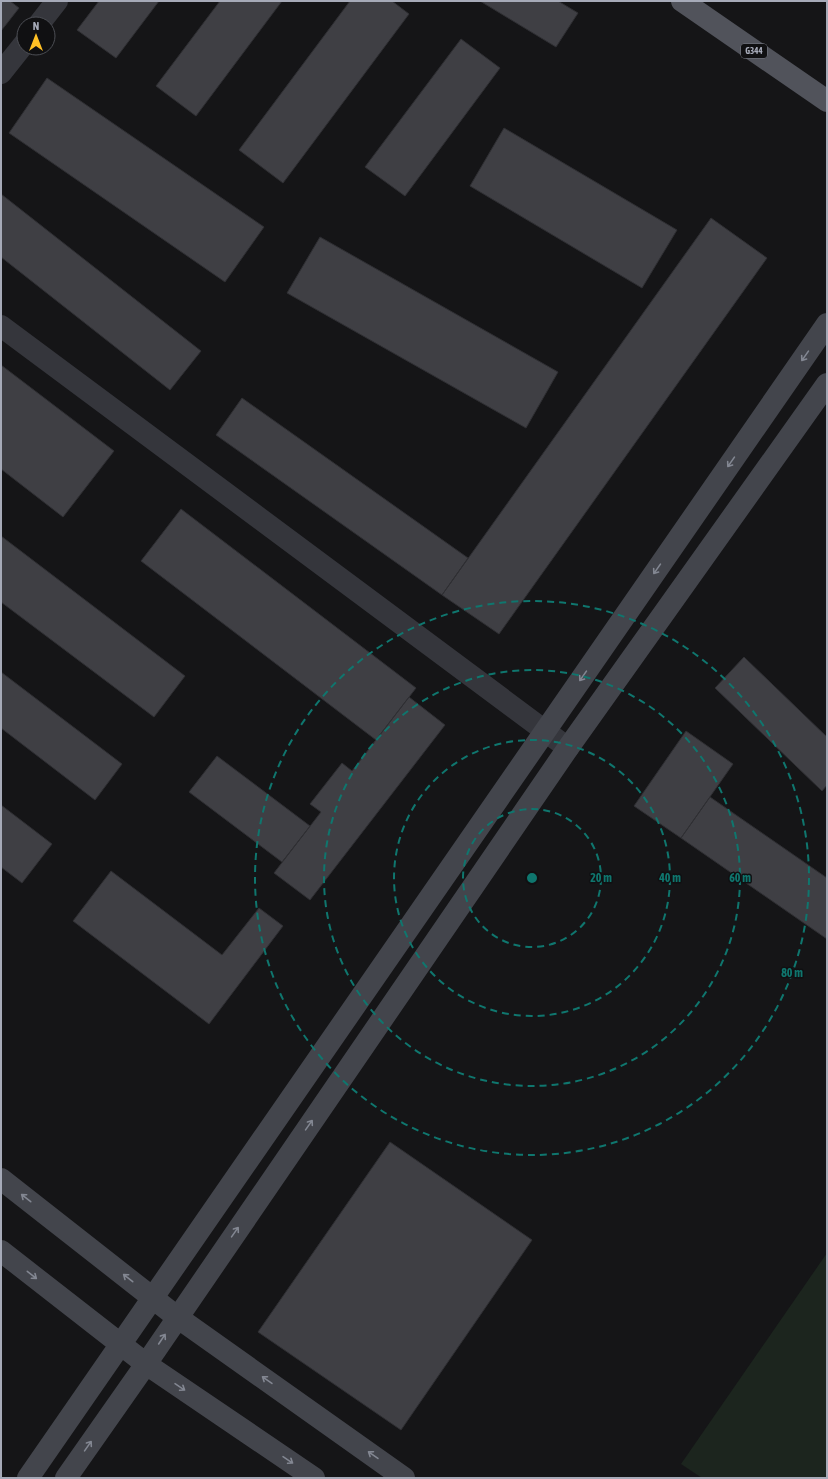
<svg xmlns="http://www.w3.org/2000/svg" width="828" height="1479" font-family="'Asap Condensed',sans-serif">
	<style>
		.green { fill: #1c251e }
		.building { fill: #3f3f44; stroke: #2f2f33 }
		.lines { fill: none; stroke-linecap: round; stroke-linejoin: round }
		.minor { stroke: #35363c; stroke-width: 22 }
		.secondary { stroke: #43454c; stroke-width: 22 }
		.primary { stroke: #51535b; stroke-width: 22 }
		.oneway { stroke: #838792 }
		.ring { fill: none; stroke: #0f766e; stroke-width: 2; stroke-dasharray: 7 5 }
		.labels { text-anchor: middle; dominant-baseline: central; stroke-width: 3; stroke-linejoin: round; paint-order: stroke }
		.shield { fill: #101012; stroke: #797c86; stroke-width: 1 }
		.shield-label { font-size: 9px; font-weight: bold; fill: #a6aab8 }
		.centre { fill: #0f766e; stroke: #101012; stroke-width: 2 }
		.ring-label { font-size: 12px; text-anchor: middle; font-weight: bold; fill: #0f766e; stroke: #101012; stroke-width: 3; stroke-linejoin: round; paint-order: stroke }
	</style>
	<rect width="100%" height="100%" fill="#151517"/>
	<path class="green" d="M827 1253V1478H702L681 1464Z"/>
	<path class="building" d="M1 1H10L19 8 1 31Z
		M99 1H159L116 58 77 30Z
		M220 1H282L196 116 156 86Z
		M350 1H392L409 14 283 183 239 150Z
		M480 1H558L578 13 556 47Z
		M461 39 500 68 405 196 365 167Z
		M47 78 264 227 225 282 9 133Z
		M504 128 677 230 642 288 470 186Z
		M1 194 201 351 170 390 1 257Z
		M711 218 767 258 499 634 442 595Z
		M320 237 558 372 526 428 287 293Z
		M1 365 114 451 63 517 1 469Z
		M242 398 468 558 442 595 216 435Z
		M181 509 416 688 376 740 141 561Z
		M1 536 185 676 154 717 1 602Z
		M744 657 827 737V785L822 791 715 688Z
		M1 672 122 764 95 800 1 728Z
		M409 697 445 725 310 900 274 873 321 812 310 804 342 763 352 771Z
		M686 731 733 764 681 838 634 806Z
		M217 756 310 826 282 862 189 792Z
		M710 797 827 878V939L681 838Z
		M1 805 52 844 22 883 1 867Z
		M111 871 222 955 259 908 283 926 209 1024 73 921Z
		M390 1142 532 1240 401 1430 258 1332Z"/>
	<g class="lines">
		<path class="minor" d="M39 24 57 1
			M1 73 24 44
			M1 326 568 748"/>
		<path class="secondary" d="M1 1179 177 1317 404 1478
			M1 1251 146 1364 314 1478
			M28 1478 827 324
			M66 1478 146 1364 568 748 827 384"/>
		<path class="primary" d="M682 1 827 101"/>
	</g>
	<defs><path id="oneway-shaft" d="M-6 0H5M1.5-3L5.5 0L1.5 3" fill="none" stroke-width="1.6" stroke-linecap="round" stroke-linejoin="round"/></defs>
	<g class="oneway">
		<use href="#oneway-shaft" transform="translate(805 356) rotate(125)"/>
		<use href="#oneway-shaft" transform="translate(731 462) rotate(125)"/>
		<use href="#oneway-shaft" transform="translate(657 569) rotate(125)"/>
		<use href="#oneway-shaft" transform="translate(583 676) rotate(125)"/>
		<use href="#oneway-shaft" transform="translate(309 1125) rotate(-55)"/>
		<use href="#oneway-shaft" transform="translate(26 1198) rotate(-142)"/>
		<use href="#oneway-shaft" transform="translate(235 1232) rotate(-55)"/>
		<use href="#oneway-shaft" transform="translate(32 1275) rotate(38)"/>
		<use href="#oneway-shaft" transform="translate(128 1278) rotate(-142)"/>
		<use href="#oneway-shaft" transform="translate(162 1339) rotate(-56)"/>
		<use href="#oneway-shaft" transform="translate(267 1380) rotate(-145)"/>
		<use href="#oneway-shaft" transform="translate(180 1387) rotate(34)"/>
		<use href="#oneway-shaft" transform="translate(88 1446) rotate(-55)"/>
		<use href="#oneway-shaft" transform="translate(373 1455) rotate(-145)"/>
		<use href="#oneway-shaft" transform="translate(288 1460) rotate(34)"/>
	</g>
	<g class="ring">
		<circle cx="532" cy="878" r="69"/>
		<circle cx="532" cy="878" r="138"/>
		<circle cx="532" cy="878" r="208"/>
		<circle cx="532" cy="878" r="277"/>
	</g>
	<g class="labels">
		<rect class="shield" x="741" y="44" width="26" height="14" rx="3"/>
		<g class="shield-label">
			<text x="754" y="51">G344</text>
		</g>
	</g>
	<circle cx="532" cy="878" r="6" class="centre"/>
	<g class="ring-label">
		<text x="601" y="882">20 m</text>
		<text x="670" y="882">40 m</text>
		<text x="740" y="882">60 m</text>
		<text x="792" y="977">80 m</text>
	</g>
	<rect width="828" height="1479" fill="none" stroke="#a6aab8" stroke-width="4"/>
	<g transform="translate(36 36)"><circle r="19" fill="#101012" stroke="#4c4e54"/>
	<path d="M0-3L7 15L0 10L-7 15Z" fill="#ffc025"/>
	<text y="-6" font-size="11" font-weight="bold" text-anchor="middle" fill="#a6aab8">N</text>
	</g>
</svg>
